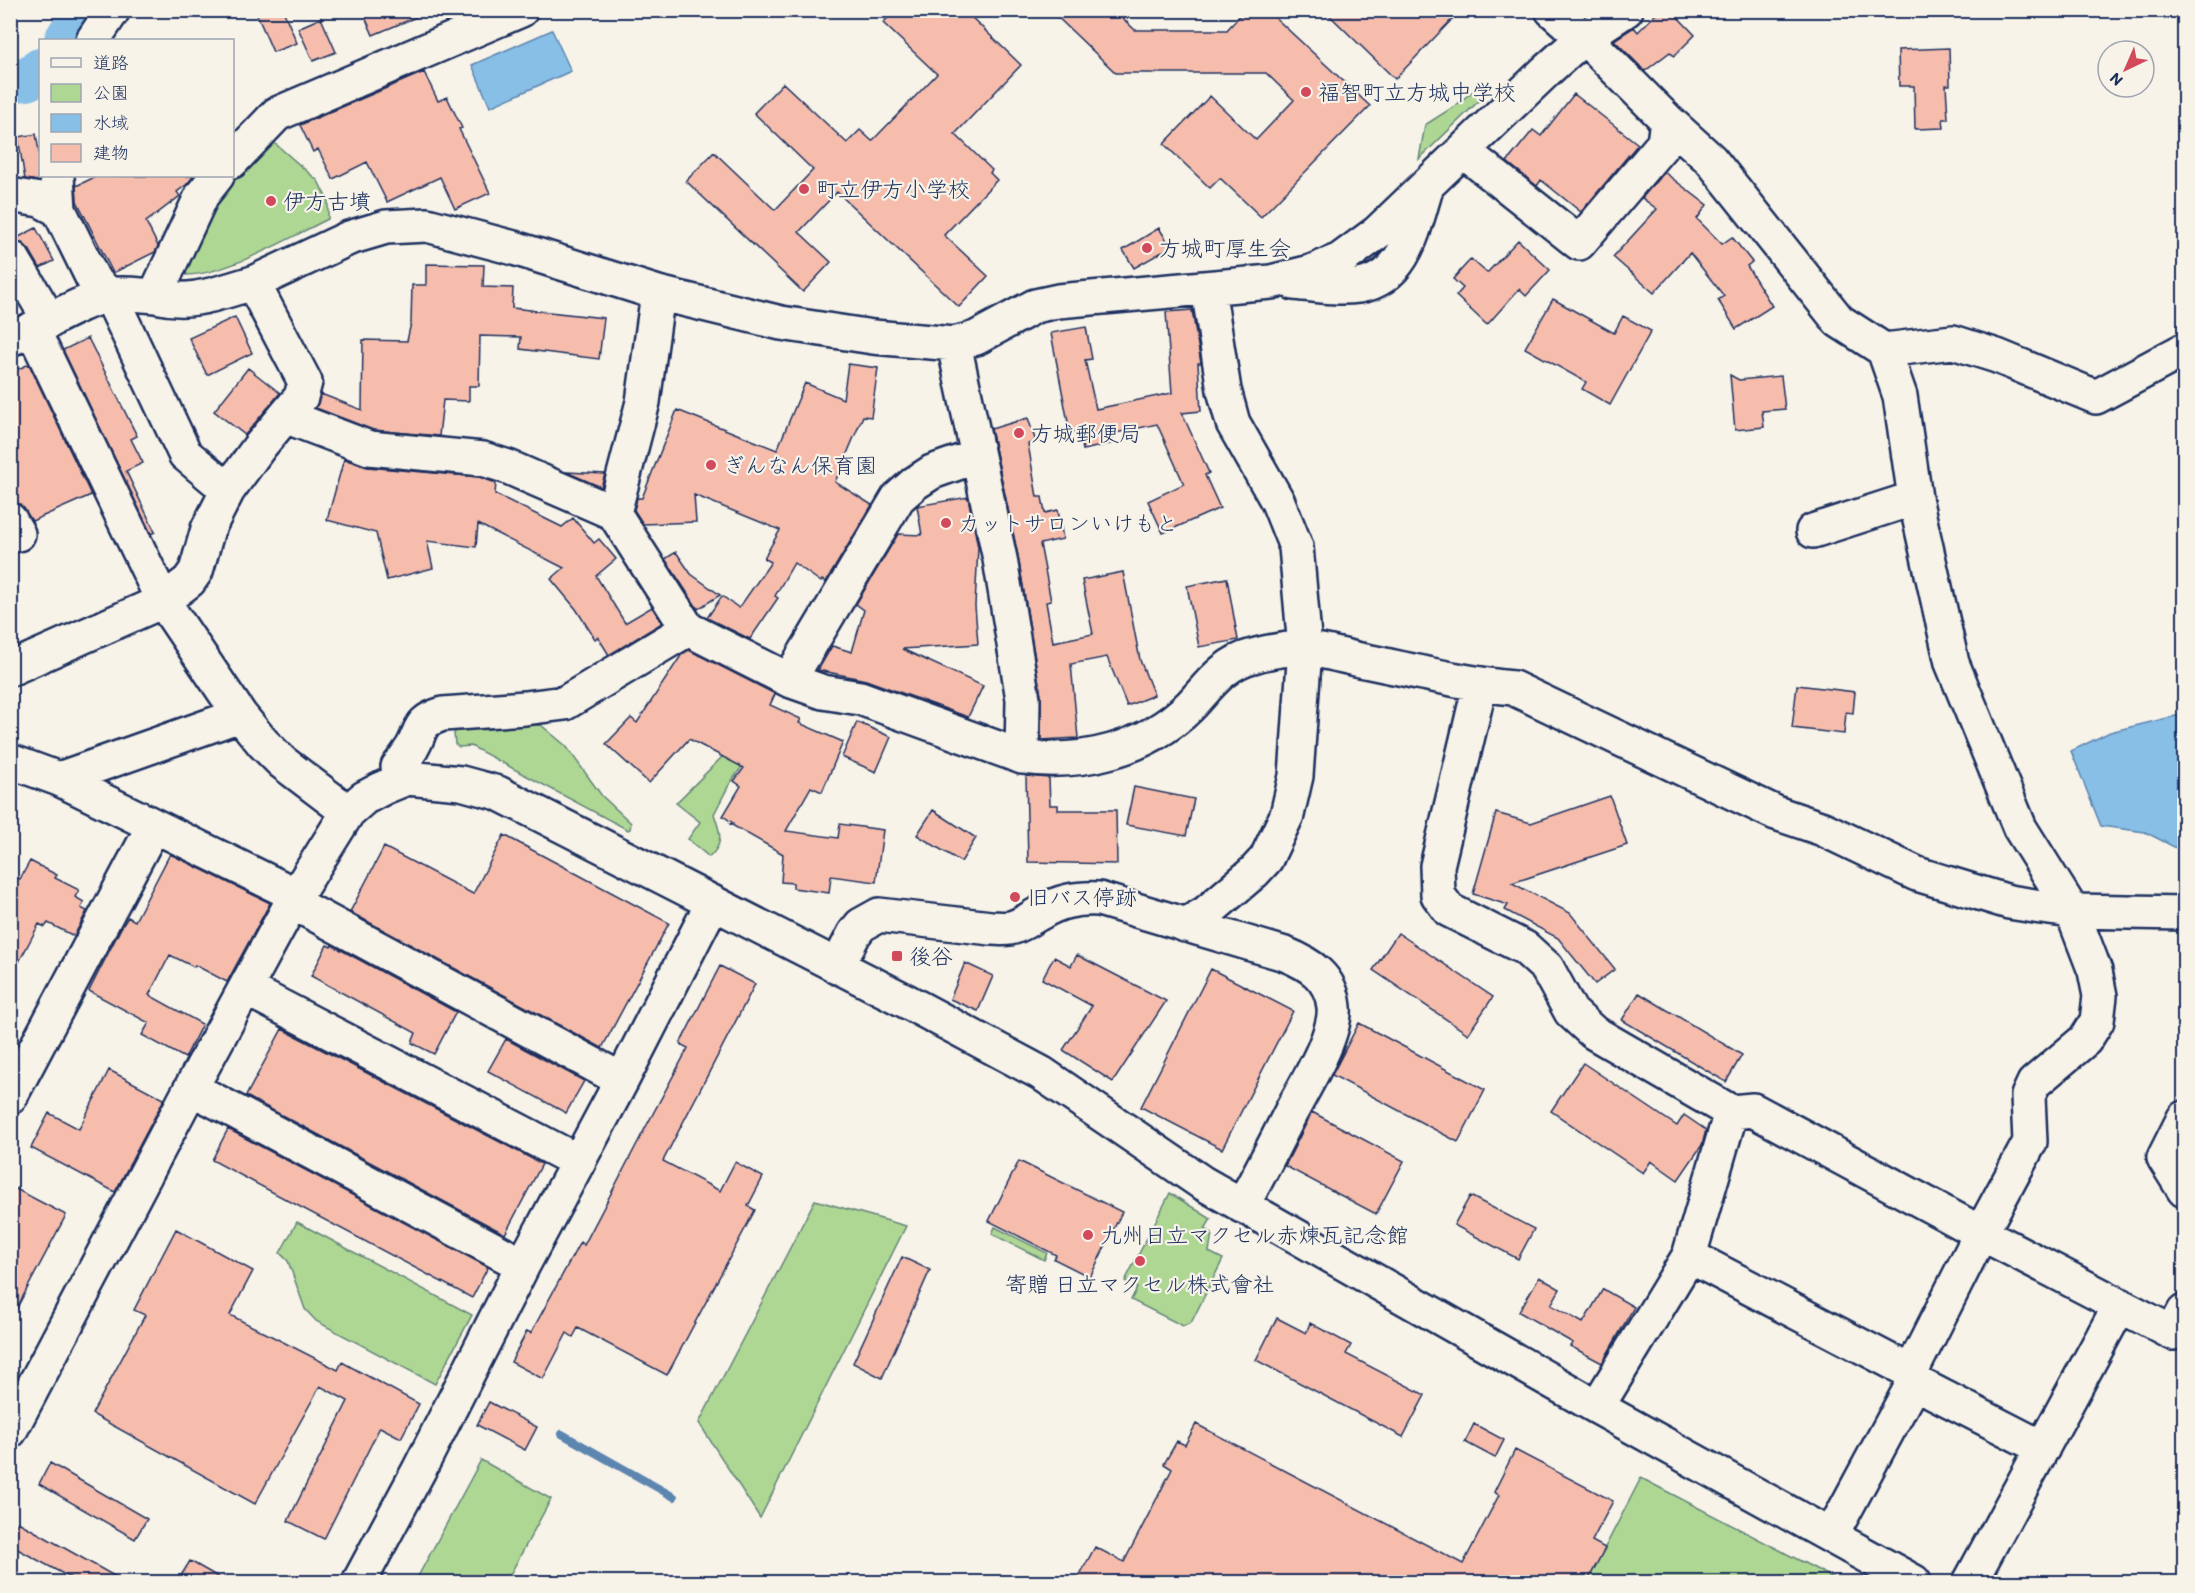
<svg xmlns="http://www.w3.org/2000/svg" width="2195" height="1593" font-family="Itim,'Klee One',sans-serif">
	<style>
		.green { fill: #aed794; stroke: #648379; stroke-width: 1.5 }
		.water { fill: #88bfe6; stroke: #5c85b0; stroke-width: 1.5 }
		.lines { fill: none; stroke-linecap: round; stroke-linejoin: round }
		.stream { stroke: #5c85b0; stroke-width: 8 }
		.river { stroke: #88bfe6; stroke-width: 44 }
		.building { fill: #f6bdad; stroke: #1b2f5e; stroke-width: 1.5 }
		.minor-casing { stroke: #1b2f5e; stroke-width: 38 }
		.minor { stroke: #f7f3e8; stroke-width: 33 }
		.poi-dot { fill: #d1495b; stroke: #f7f3e8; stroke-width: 2 }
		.labels { text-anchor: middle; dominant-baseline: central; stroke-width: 4.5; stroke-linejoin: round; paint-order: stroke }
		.poi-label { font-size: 22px; fill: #1b2f5e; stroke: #f7f3e8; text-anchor: start }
	</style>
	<rect width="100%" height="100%" fill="#f7f3e8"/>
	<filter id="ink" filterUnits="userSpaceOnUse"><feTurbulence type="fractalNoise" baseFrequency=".0167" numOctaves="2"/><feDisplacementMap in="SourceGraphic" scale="12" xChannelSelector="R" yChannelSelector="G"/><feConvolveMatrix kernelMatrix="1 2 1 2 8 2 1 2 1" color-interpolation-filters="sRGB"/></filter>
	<g filter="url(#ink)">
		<path class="green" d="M1478 87 1486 94 1419 159 1425 125 1455 106Z
			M271 140 318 181 328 201V219C291 237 228 274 187 275L185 269 222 189Z
			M541 725 566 746 602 796 631 823 630 829 628 830 471 746 459 747 455 744 454 733 461 728Z
			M732 747 748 758 729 785 714 814C720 831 725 844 709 857L688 839 700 822 676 803Z
			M1170 1193 1211 1219 1205 1229 1212 1233 1209 1252 1223 1259 1191 1323 1183 1326 1131 1300 1137 1288 1125 1281Z
			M815 1200 906 1226 760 1518 699 1423Z
			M297 1222 472 1315 435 1384 316 1321 305 1309 288 1261 280 1253Z
			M995 1227 1047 1253 1044 1260 992 1234Z
			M481 1460 551 1499 506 1582H415Z
			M1641 1478 1841 1582H1587Z"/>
		<path class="water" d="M552 30 571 71 490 107 472 65Z
			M2184 714V852L2145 832 2101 826 2071 751 2110 732Z"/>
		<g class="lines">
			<path class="stream" d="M562 1434 674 1497"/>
			<path class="river" d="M66 40 85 10
				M10 81 27 79 40 70"/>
		</g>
		<path class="building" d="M255 10H283L297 43 273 52Z
			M362 10H431V11L373 35Z
			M895 10H964L1021 65 955 134 992 170 990 173 997 180 944 235 988 276 959 307 837 192 799 232 831 262 803 292 686 181 714 152 775 210 813 170 754 113 783 83 847 143 860 130 872 141 937 74 883 23Z
			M1050 10H1114L1135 30H1227L1245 10H1267L1370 106 1261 217 1220 178 1210 188 1164 144 1210 96 1256 140 1294 100 1266 73H1116Z
			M1324 10H1461L1395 79Z
			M1660 10H1671L1695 35 1674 56 1670 52 1645 71 1614 40 1634 27 1638 32Z
			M321 18 336 52 313 61 298 28Z
			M1949 48 1950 85H1946L1948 119H1943L1944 128 1915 129 1914 86H1899L1898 50Z
			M424 72 438 101 447 97 462 128 459 129 490 193 455 209 440 177 387 202 367 162 333 179 318 149 313 152 300 125Z
			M1574 94 1638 144 1581 212 1541 180 1537 186 1507 162 1533 130 1541 136Z
			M36 134 40 158 38 181 25 179 18 137Z
			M1664 172 1707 205 1697 219 1722 244 1732 237 1752 262 1747 266 1772 306 1736 329 1718 300 1724 296 1690 253 1654 293 1613 257 1657 209 1642 198Z
			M97 176H194L186 185 177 192 180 196 146 222 158 246 155 252 113 273 77 201 76 186Z
			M36 228 54 261 40 268 29 249 20 242 13 240Z
			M1159 228 1171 247 1134 268 1123 250Z
			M1518 240 1550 270 1526 296 1519 289 1487 325 1456 296 1463 288 1453 279 1471 259 1487 273Z
			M426 264 484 265 483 287 513 288 512 308 604 318 599 359 520 349 521 337 480 336 479 386H469V401L443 400 439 436 373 430 316 408 321 394 362 410 363 340 407 341 411 323 412 285H426Z
			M1553 299 1614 333 1623 316 1651 331 1610 405 1582 389 1586 382 1525 348Z
			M1192 310 1201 363H1198L1201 411 1182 413 1209 473 1205 475 1220 508 1163 533 1148 501 1184 484 1157 424 1111 434 1114 443 1083 450 1079 431 1070 433 1051 333 1086 327 1092 359 1085 360 1096 409 1172 393 1166 312Z
			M235 317 252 353 207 375 189 338Z
			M88 338 137 436 131 439 143 463 126 471 155 532 151 534 63 350Z
			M29 364 91 495 32 521 20 504 10 500V373Z
			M848 364 878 368 871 417 863 416 835 482 872 505 826 582 822 580 821 582 794 563 775 596 778 598 750 639 707 618 722 596 739 608 771 562 764 558 780 530 694 495 696 522 643 524 634 510 637 498H642L677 410 777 450 805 383 843 399Z
			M248 368 280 393 245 435 214 411Z
			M1730 375 1739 380 1781 376 1785 409 1762 411 1764 427 1735 430Z
			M1028 418 1036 442 1028 444 1037 497H1042L1045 513 1058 510 1063 539 1040 544 1051 601 1046 602 1053 642 1093 634 1082 580 1123 572 1140 660 1154 695 1127 706 1107 657 1071 664 1078 738 1041 740V696L1018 556 991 429Z
			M344 459 367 467 479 477 496 483 495 494 562 527 573 518 594 543 599 539 616 559 596 576 625 623 652 607 662 623 609 655 598 637 595 639 576 609 551 579 564 568 478 524 476 547 427 541 433 568 387 580 376 533 327 520Z
			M566 472 605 474 601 487Z
			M968 497 978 547 975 606 978 644 902 649 983 686 968 717 866 680 818 670 832 646 852 652 864 610 856 604 898 534 922 535 917 506Z
			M676 552 691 574 720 595 698 609 665 559Z
			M1227 578 1238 640 1199 647 1187 586Z
			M689 650 775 694 770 705 801 719 799 723 843 742 822 792 811 787 786 831 838 838 840 824 883 830 876 882 831 876 829 893 793 888V883L781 882 783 854 730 824 733 823 723 816 741 786 734 781 744 768 689 739 649 783 606 744 631 718 637 723 682 654Z
			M1797 685 1855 692 1853 713 1846 712 1844 734 1792 728Z
			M857 722 891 737 876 772 842 757Z
			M1026 776 1049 778 1050 805H1058V810H1116L1117 864 1028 862Z
			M1134 787 1194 799 1186 836 1126 825Z
			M1610 796 1627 845 1512 883 1570 913 1615 969 1595 984 1558 938 1505 910 1508 905 1473 894 1496 813 1531 823Z
			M933 810 976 838 961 862 917 835Z
			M504 835 669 923 602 1048 350 912 384 847 473 894Z
			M170 854 270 903 227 982 195 965 194 967 170 955 149 995 202 1024 185 1058 142 1035 149 1023 89 991 121 928 128 917 135 921Z
			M30 861 57 875 55 878 79 890 75 897 84 902 81 908 87 911 74 936 48 923 45 927 39 924 10 979V874L20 879Z
			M1398 933 1493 997 1468 1034 1373 970Z
			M327 945 331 947 332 945 456 1012 434 1054 412 1043 416 1033 311 976Z
			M1077 955 1166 1001 1113 1082 1063 1050 1092 1006 1042 979 1054 957 1071 966Z
			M965 963 993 976 978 1011 950 999Z
			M720 966 755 984 663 1161 720 1191 735 1162 763 1177 748 1206 755 1210 667 1375 578 1328 573 1337 567 1333 543 1379 511 1362 527 1331 531 1333 580 1242 584 1245 640 1138 688 1048 680 1044Z
			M1211 969 1293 1011 1222 1149 1141 1107Z
			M1639 993 1742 1055 1726 1082 1622 1020Z
			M1359 1023 1485 1090 1458 1142 1332 1075Z
			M282 1029 542 1164 505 1234 246 1096Z
			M506 1039 584 1081 566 1113 488 1071Z
			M1583 1063 1677 1126 1684 1115 1706 1130 1702 1145 1678 1180 1651 1161 1643 1173 1551 1111Z
			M109 1070 164 1099 115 1192 31 1148 49 1113 79 1129Z
			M1312 1112 1404 1161 1376 1214 1285 1166Z
			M228 1129 488 1267 472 1298 212 1160Z
			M1019 1161 1122 1212 1090 1277 1054 1259 1056 1255 989 1221Z
			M10 1186 66 1215 10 1321Z
			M1470 1196 1534 1229 1518 1259 1454 1225Z
			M176 1229 253 1271 230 1315 338 1370 342 1362 419 1404 401 1438 380 1427 324 1539 288 1521 348 1401 320 1386 255 1504 92 1414 145 1315 134 1310Z
			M902 1257 930 1270 882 1378 853 1363Z
			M1539 1277 1560 1289 1551 1305 1583 1323 1603 1289 1634 1307 1602 1363 1570 1346 1573 1343 1519 1312Z
			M1277 1318 1306 1333 1310 1323 1351 1345 1346 1354 1425 1395 1403 1437 1256 1360Z
			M489 1402 537 1427 525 1450 477 1425Z
			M1196 1424 1463 1564 1499 1495 1494 1492 1515 1450 1613 1501 1592 1541 1605 1548 1587 1582H1076L1095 1547 1124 1562 1172 1469 1164 1464 1177 1441 1185 1445Z
			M1474 1424 1504 1440 1495 1458 1465 1442Z
			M50 1463 147 1519 135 1539 39 1484Z
			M18 1522 125 1582H78L10 1545V1536Z
			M190 1561 227 1582H177Z"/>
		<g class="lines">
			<defs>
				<path id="minor" d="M1552 10 1598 51 1667 120 1711 160 1839 321 1884 350 1900 396 1915 498 1952 663 2020 828 2072 911 2095 971 2100 996 2097 1021 2085 1040 2034 1083 2028 1096 2030 1142 1981 1233 1911 1372 1689 1256
					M93 40 113 10
					M1463 151 1579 243 1664 143 1667 120
					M232 161 277 114 521 10
					M57 176 59 210 94 281 110 295 185 454 228 490
					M10 195 40 200 59 210
					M10 258 13 259 50 321
					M1294 283C1315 285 1338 289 1359 286 1406 278 1414 227 1426 189
					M155 296C192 305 217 293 253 283
					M33 330 163 601 240 715 263 743 282 762 348 812
					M10 339C43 326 74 304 108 295 123 292 140 295 155 296L202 195 217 176
					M954 344 1000 559 1023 699 1022 757
					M1884 350 1953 342 1997 356 2096 397 2184 350
					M285 416 369 448 483 459 508 467 614 513 688 629 789 680 823 692 860 698 1022 757C1081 765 1146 750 1190 706 1209 686 1224 663 1253 656 1266 652 1293 647 1307 649 1325 651 1343 656 1360 660 1411 670 1461 683 1513 688L1776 813 1823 829 1917 874 2009 902 2041 907 2072 911 2184 913
					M614 513 643 402 658 293
					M10 520 18 534
					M1813 531 1915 498
					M10 669 163 601 189 581 196 571 208 529 228 490 260 446 301 397 305 382 253 283 349 238 386 227 427 225 514 248 658 293 781 323 873 337 954 344 976 338 1035 306 1058 301 1271 282 1311 272 1340 260 1378 232 1546 71 1583 38 1626 10
					M789 680 898 498 915 483 932 472 977 456
					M1480 685 1437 866 1438 895 1449 910 1525 948 1547 968 1571 1012 1593 1032 1731 1112 1753 1110 1981 1233 2173 1333 2184 1312
					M10 761 59 779 296 895
					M407 778 398 767C403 761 408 754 412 748 423 729 417 722 443 714L525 708 565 703 688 629
					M59 779 240 715
					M292 902 622 1080
					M1185 925 1206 913 1254 872 1266 859 1287 815 1296 776 1305 648 1296 547 1278 502 1233 423 1224 390 1208 288
					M837 967 854 934 861 925 879 915 991 928C997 928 1004 929 1010 928 1021 926 1030 918 1040 913 1059 901 1077 898 1099 899L1285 954C1310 964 1331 977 1334 1007 1337 1035 1304 1087 1291 1112 1275 1144 1259 1175 1242 1206
					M247 989 579 1162
					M191 1088 523 1265
					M10 1097 153 827
					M2184 1118 2164 1158 2184 1190
					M1911 1372 1914 1382 2043 1448
					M1597 1407 1689 1256 1731 1112
					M10 1431 191 1088 292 902 348 812 364 798 385 787 407 778 461 783 498 793 906 1001 1041 1073 1201 1182 1597 1407 1914 1582
					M1831 1536 1914 1382
					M359 1582 419 1470 523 1265 622 1080 712 904
					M1970 1582 2120 1305"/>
			</defs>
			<use href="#minor" class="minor-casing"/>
			<use href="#minor" class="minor"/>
		</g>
	</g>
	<g class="poi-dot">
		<circle cx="1306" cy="92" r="6"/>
		<circle cx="804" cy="189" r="6"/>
		<circle cx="271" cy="201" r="6"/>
		<circle cx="1147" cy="248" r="6"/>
		<circle cx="1019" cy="433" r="6"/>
		<circle cx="711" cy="465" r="6"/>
		<circle cx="946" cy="523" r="6"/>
		<circle cx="1015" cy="897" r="6"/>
		<rect x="891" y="950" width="12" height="12" rx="3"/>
		<circle cx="1088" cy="1235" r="6"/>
		<circle cx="1140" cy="1261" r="6"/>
	</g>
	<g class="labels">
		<g class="poi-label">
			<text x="1318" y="92">福智町立方城中学校</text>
			<text x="816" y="189">町立伊方小学校</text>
			<text x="283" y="201">伊方古墳</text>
			<text x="1159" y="248">方城町厚生会</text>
			<text x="1031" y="433">方城郵便局</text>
			<text x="723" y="465">ぎんなん保育園</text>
			<text x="958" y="523">カットサロンいけもと</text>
			<text x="1027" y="897">旧バス停跡</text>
			<text x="909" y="956">後谷</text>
			<text x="1100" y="1235">九州日立マクセル赤煉瓦記念館</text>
			<text x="1140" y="1284" text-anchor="middle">寄贈 日立マクセル株式會社</text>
		</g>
	</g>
	<rect width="2195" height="1593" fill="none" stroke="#f7f3e8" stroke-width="36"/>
	<rect x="18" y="18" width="2159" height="1557" fill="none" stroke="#1b2f5e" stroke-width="2" filter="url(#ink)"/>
	<rect x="39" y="39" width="195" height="138" fill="#f7f3e8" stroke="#9fa5b1" stroke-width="1.5"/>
	<rect x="51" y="58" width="30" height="9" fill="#f7f3e8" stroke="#9fa5b1" stroke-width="1.5"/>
	<text x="93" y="69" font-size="18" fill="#1b2f5e">道路</text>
	<rect x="51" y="84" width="30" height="18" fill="#aed794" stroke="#9fa5b1" stroke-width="1.5"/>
	<text x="93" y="99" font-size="18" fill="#1b2f5e">公園</text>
	<rect x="51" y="114" width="30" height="18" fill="#88bfe6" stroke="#9fa5b1" stroke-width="1.5"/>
	<text x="93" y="129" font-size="18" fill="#1b2f5e">水域</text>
	<rect x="51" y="144" width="30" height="18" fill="#f6bdad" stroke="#9fa5b1" stroke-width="1.5"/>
	<text x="93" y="159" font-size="18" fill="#1b2f5e">建物</text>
	<g transform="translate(2126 69) rotate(224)"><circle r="28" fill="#f7f3e8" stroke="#9fa5b1" stroke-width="1.5"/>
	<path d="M0-4.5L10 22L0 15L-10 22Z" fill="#d1495b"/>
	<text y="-9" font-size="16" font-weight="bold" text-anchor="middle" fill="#1b2f5e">N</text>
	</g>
</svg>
